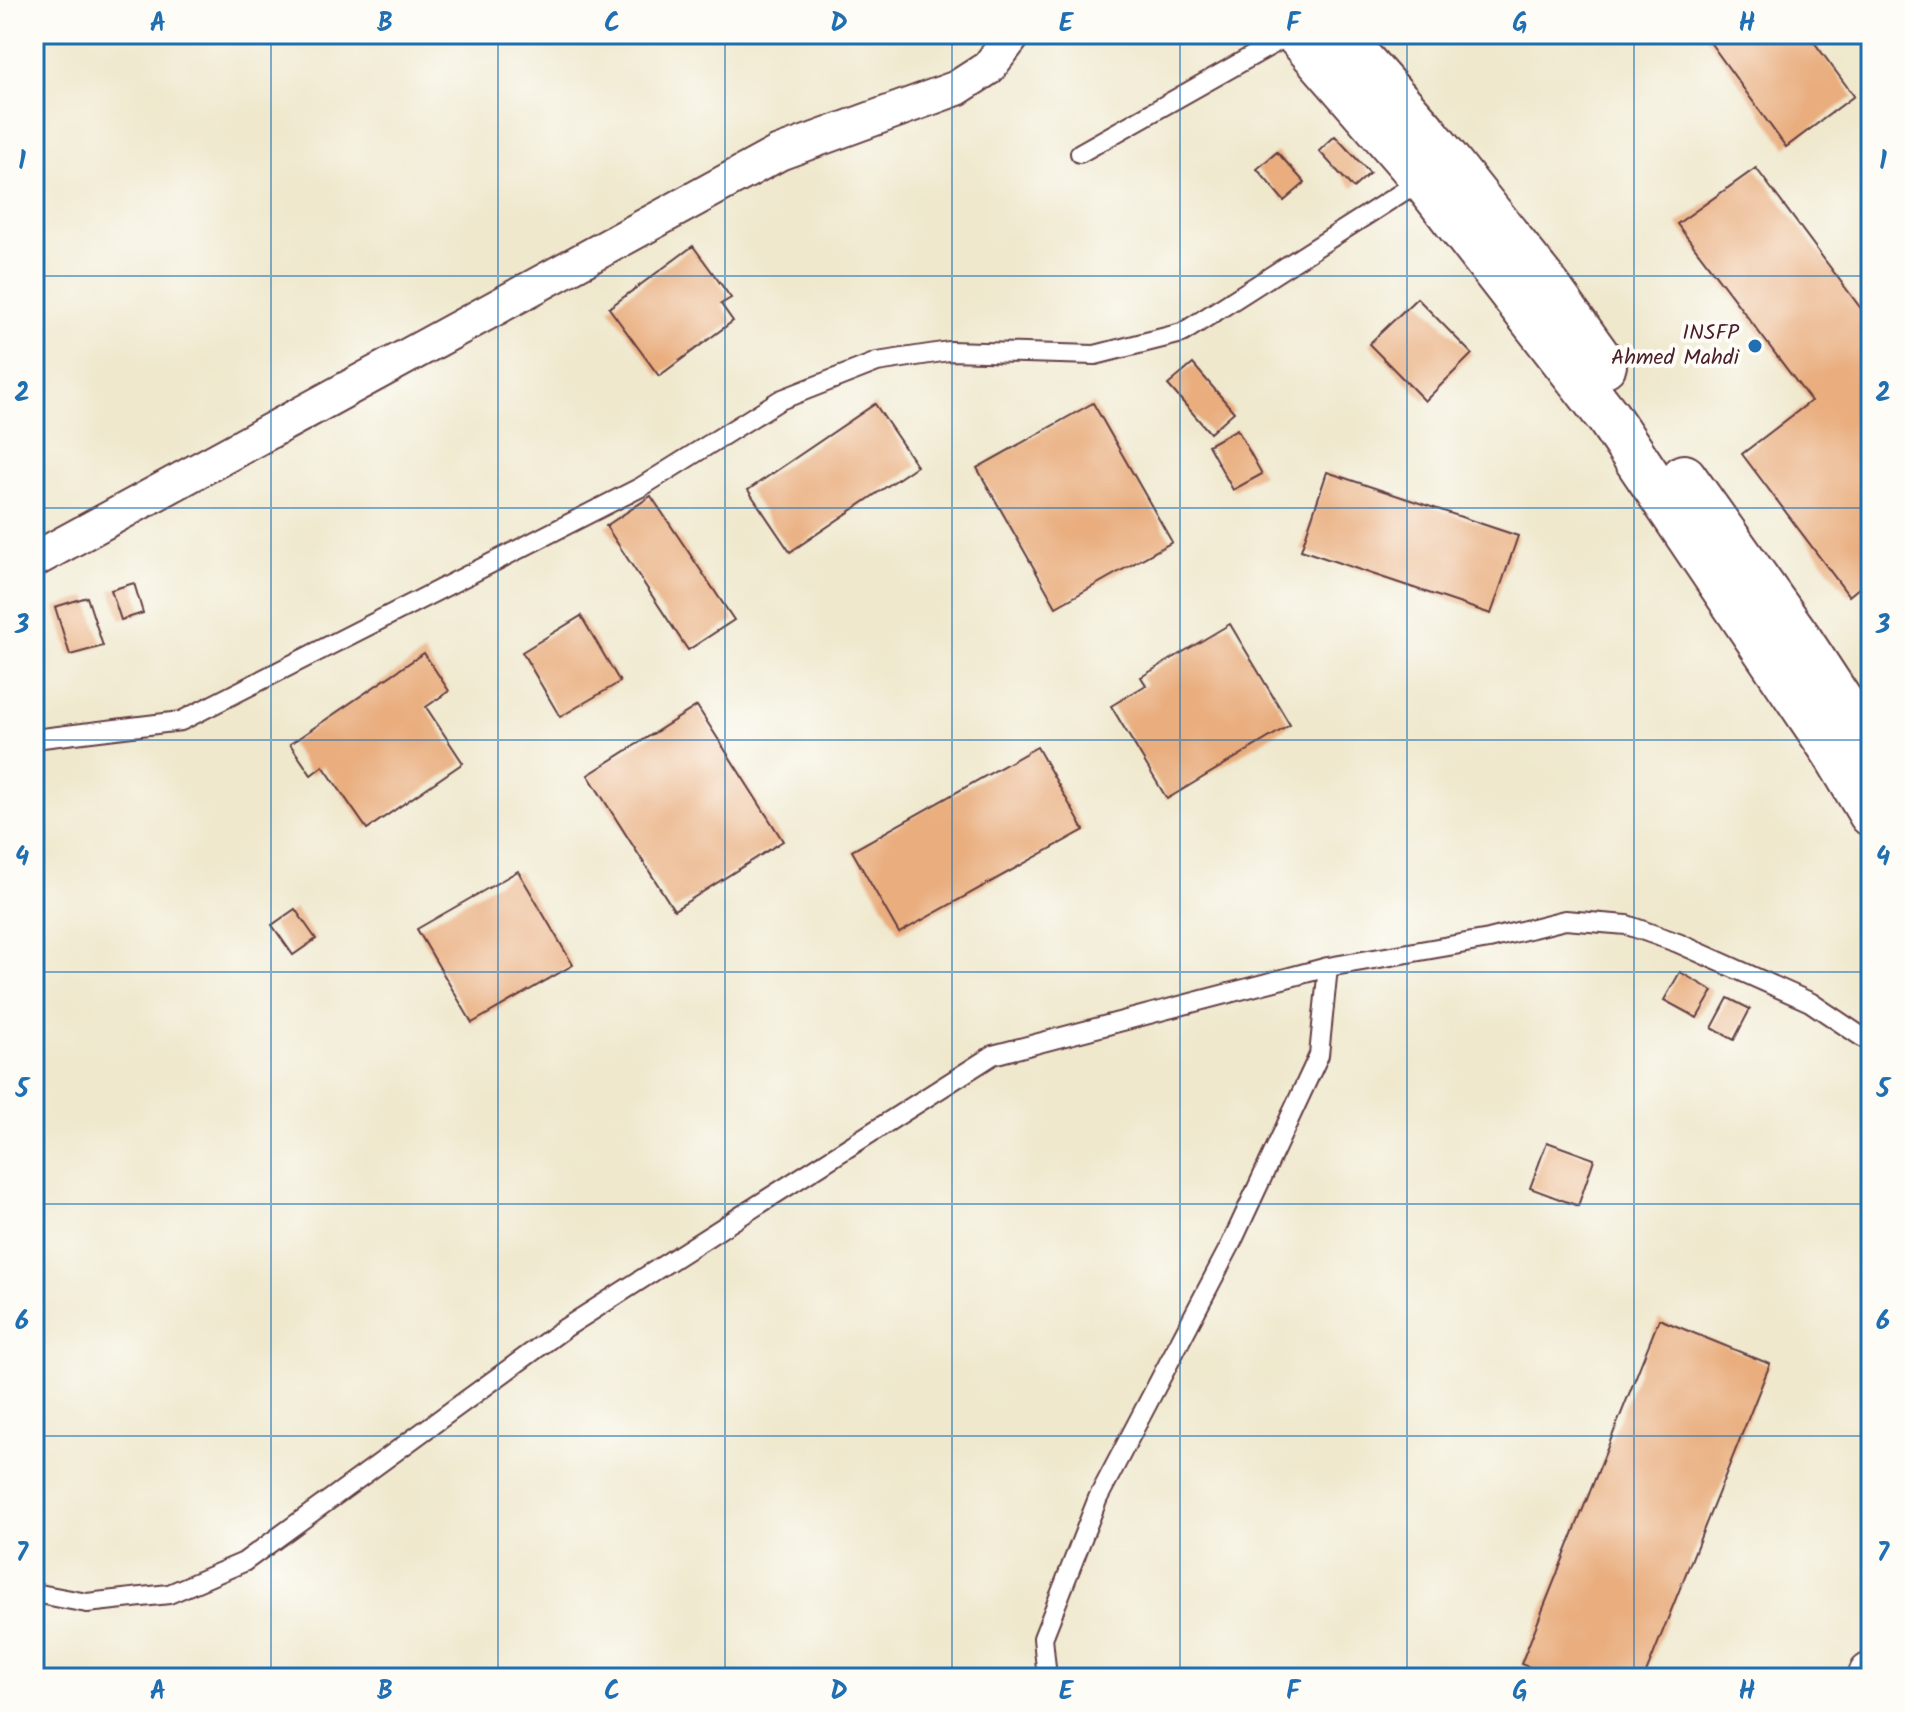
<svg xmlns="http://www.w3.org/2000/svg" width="1905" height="1712" font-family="Kalam,sans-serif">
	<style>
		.building { fill: #e9ad7e }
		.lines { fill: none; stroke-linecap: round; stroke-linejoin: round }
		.lane-casing { stroke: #633d43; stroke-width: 22 }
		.street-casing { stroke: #633d43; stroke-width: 38 }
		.secondary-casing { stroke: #633d43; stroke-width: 48 }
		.lane { stroke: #fff; stroke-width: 18 }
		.street { stroke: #fff; stroke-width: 34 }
		.secondary { stroke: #fff; stroke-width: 44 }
		.grid { fill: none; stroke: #1f6fb2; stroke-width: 2; stroke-opacity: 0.55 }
		.poi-dot { fill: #1f6fb2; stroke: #fdfcf7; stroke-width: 3 }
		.labels { text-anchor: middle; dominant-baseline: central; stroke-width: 8; stroke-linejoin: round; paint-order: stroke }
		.poi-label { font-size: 22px; fill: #4a1f2b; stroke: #fdfcf7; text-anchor: end }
		.neatline { fill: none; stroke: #1f6fb2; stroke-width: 3 }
		.grid-label { font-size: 26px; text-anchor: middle; font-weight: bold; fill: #1f6fb2 }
	</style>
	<rect width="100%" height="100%" fill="#fdfcf7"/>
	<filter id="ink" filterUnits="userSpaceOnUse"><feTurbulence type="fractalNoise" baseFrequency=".0125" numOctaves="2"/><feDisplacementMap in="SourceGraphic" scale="16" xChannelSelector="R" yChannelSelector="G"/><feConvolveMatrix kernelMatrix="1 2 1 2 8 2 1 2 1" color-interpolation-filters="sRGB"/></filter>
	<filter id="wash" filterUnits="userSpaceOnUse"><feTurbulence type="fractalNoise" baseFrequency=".006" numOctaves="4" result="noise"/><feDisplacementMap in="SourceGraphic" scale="32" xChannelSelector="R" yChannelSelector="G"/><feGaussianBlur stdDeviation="1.8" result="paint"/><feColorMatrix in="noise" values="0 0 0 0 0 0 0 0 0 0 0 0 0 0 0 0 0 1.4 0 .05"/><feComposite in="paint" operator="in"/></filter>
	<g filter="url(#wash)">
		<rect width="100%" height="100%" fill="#efe8cd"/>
		<g id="blocks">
			<path class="building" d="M1704 34H1808L1854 96 1786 147Z
				M1335 136 1370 173 1353 188 1319 151Z
				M1277 152 1305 183 1284 201 1257 169Z
				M1756 168 1871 322V578L1849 596 1742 454 1811 401 1677 224Z
				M693 246 731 298 721 304 733 321 659 376 609 308Z
				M1417 298 1472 354 1425 401 1369 344Z
				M1193 364 1234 412 1210 433 1168 385Z
				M1093 403 1172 542 1056 607 977 468Z
				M875 404 917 466 790 552 748 490Z
				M1237 429 1262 474 1233 490 1208 445Z
				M1327 472 1518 536 1491 614 1301 550Z
				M651 496 734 620 688 650 606 526Z
				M134 583 143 613 121 620 111 590Z
				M87 597 103 646 70 655 55 607Z
				M581 616 620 682 560 717 522 652Z
				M1230 624 1290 725 1167 799 1111 706 1146 685 1141 677Z
				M424 653 449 691 426 707 463 763 367 829 323 766 311 775 290 744Z
				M697 706 783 841 674 910 588 775Z
				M1037 747 1084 830 899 933 852 851Z
				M518 871 573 965 472 1023 417 929Z
				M295 909 316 939 293 955 272 925Z
				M1680 972 1713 991 1697 1018 1664 1000Z
				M1728 998 1750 1009 1734 1040 1712 1028Z
				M1547 1142 1594 1159 1578 1206 1530 1188Z
				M1659 1319 1770 1364 1644 1678H1556L1521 1664Z"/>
		</g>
	</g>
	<g filter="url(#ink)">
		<use href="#blocks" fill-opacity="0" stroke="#633d43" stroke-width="2"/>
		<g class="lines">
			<defs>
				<path id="lane" d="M1080 153 1291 34
					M34 739 181 721 641 487 780 400 877 362 949 351 1095 355 1182 333 1423 179
					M34 1593 87 1603 169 1594 244 1562 565 1328 993 1055 1328 967 1489 939 1565 920 1627 925 1678 943 1810 1002 1871 1043
					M1047 1678 1043 1638 1098 1498 1231 1244 1319 1055 1328 967"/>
				<path id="street" d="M34 560 779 153 957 88 988 68 1014 34"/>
				<path id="secondary" d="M1297 34 1423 179 1608 417 1834 752 1871 814
					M1338 34 1424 131 1549 288 1604 365
					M1684 477 1798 637 1871 748
					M1870 1678 1871 1675"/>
			</defs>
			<use href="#lane" class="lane-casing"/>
			<use href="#street" class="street-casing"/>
			<use href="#secondary" class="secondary-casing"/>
			<use href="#lane" class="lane"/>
			<use href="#street" class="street"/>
			<use href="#secondary" class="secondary"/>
		</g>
	</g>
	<path class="grid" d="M271 34V1678M498 34V1678M725 34V1678M952 34V1678M1180 34V1678M1407 34V1678M1634 34V1678M34 276H1871M34 508H1871M34 740H1871M34 972H1871M34 1204H1871M34 1436H1871"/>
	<circle class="poi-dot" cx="1755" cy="346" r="8"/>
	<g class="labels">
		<g class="poi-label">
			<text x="1739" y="333">INSFP<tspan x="1739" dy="25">Ahmed Mahdi</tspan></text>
		</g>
	</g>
	<rect width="1905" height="1712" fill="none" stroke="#fdfcf7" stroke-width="88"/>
	<rect x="44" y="44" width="1817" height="1624" class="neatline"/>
	<g class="grid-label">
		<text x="158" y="31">A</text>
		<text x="385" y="31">B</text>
		<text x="612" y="31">C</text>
		<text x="839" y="31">D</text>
		<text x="1066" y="31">E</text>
		<text x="1293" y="31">F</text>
		<text x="1520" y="31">G</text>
		<text x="1747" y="31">H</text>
		<text x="22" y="169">1</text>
		<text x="1883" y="169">1</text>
		<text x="22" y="401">2</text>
		<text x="1883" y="401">2</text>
		<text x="22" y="633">3</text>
		<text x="1883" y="633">3</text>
		<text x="22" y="865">4</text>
		<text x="1883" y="865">4</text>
		<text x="22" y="1097">5</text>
		<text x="1883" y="1097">5</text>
		<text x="22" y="1329">6</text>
		<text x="1883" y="1329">6</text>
		<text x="22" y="1561">7</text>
		<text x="1883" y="1561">7</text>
		<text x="158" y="1699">A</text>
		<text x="385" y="1699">B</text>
		<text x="612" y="1699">C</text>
		<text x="839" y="1699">D</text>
		<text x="1066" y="1699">E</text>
		<text x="1293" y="1699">F</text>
		<text x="1520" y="1699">G</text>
		<text x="1747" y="1699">H</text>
	</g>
</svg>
